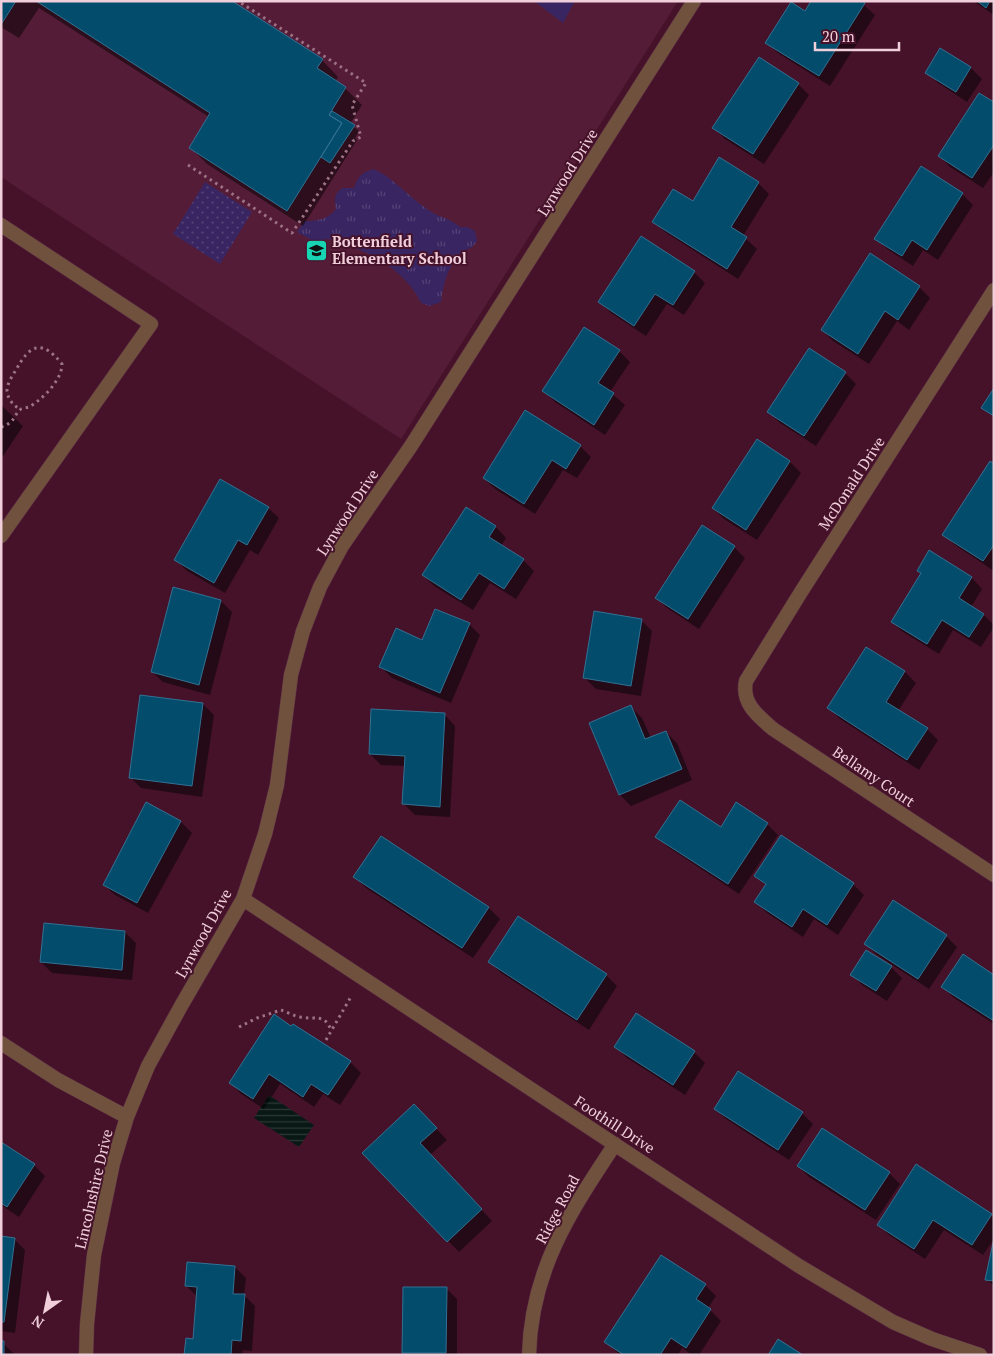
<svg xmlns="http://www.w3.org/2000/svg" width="995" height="1356" font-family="'PT Serif',serif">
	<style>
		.built { fill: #551c37 }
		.grass { fill: url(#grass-tufts) }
		.park { fill: url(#park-dots) }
		.pitch { fill: #392561 }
		.water { fill: url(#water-rules) }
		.shadow { fill: #0007 }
		.building { fill: #034c6c; stroke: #337192 }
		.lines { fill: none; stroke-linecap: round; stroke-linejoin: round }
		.service-casing { stroke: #603046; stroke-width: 15 }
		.minor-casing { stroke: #603046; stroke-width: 15 }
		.path { stroke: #9c7284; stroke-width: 3; stroke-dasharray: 2.5 4; stroke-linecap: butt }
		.service { stroke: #6f513d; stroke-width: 14 }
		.minor { stroke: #6f513d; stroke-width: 14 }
		.labels { text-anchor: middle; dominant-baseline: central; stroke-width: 4; stroke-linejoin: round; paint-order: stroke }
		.street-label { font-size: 15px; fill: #f0ceda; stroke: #45122a }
		.poi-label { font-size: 15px; font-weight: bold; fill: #f0ceda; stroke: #45122a; text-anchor: start }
	</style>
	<defs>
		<pattern id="grass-tufts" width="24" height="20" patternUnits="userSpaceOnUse" patternTransform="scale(1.25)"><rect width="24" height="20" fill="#392561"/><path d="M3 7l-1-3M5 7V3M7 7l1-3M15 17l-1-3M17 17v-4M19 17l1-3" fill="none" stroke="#564377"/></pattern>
		<pattern id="park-dots" width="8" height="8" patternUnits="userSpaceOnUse" patternTransform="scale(1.25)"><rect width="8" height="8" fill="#392561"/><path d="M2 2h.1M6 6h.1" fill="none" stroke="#564377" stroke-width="1.8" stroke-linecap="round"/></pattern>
		<pattern id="water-rules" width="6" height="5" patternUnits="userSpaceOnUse" patternTransform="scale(1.25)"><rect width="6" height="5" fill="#091814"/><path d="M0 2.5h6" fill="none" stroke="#2d3836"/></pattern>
	</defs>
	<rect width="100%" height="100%" fill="#45122a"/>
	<path class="built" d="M1 1H678L401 439 1 177Z"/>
	<path class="grass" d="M374 169C397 180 413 202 435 214 446 219 450 219 460 227H467L475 231 477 241C470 252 467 247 461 253 448 266 443 284 441 302L430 306 421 303C407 273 373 252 342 244 337 242 332 239 327 239 323 240 319 241 315 242L297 232 305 221C318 221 328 219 336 209 334 200 334 194 342 188H354C359 175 361 173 374 169Z"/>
	<path class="park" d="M205 182 252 212 220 264 173 234Z"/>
	<path class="pitch" d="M534 1H575L563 23Z"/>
	<path class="water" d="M269 1095 314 1125 299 1147 254 1118Z"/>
	<path class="shadow" d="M1 1H230L322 60 338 77 335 82 345 88 362 105 350 124 359 131 355 138 357 140 303 226 207 164 190 147 209 117 39 8 19 38 1 27Z
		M859 1 875 15 830 86 778 53 767 42Z
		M973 1H994V15Z
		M941 50 971 68 982 79 967 102 938 83 927 72Z
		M798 84 809 95 764 164 725 139 714 128Z
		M994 104V172L983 188 950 167 940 156Z
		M922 168 962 194 973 205 938 260 923 250 913 266 887 249 876 238Z
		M758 183 769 194 743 236 757 249 738 279 665 232 654 222 693 202Z
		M641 238 694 272 705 283 684 315 667 304 646 336 611 313 600 302Z
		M919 287 930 298 909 330 897 321 869 364 833 341 822 330Z
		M809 350 845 373 856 384 816 446 780 423 769 412Z
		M619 351 630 362 610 392 625 405 605 435 555 402 544 391Z
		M1 405 23 426 1 459Z
		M757 441 790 462 801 473 757 540 724 519 713 508Z
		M580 446 591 457 577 478 563 470 535 514 495 489 484 478Z
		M994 465V571L955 545 944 534Z
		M268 508 279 518 258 555 250 550 225 593 187 571 176 560Z
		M466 508 496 527 506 538 501 546 523 560 534 571 516 599 490 583 473 610 434 586 423 575Z
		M702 527 734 547 745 558 699 629 667 608 656 597Z
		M930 552 972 578 982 589 971 607 984 615 994 625V627L981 647 953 630 939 654 903 632 892 622 922 574Z
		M174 588 221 601 232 612 210 695 163 682 152 672Z
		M641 620 652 631 641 696 596 689 585 678Z
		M469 624 480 635 451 703 392 678 381 667 423 641Z
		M867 648 905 672 916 683 898 711 927 729 938 740 919 770 840 719 829 708Z
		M203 704 214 715 202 797 141 788 130 777Z
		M631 707 642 718 651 738 666 732 677 743 692 780 631 806 620 795 591 724Z
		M445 715 455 726 450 817 415 815 404 804 406 766 381 765 370 754Z
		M147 804 181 822 192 833 148 913 115 895 104 885Z
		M767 824 778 835 739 894 668 847 657 836Z
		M781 837 853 884 864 895 838 935 814 919 803 937 767 913 756 902 766 886 756 875Z
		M381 838 489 908 500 919 473 958 366 888 355 877Z
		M518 918 606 975 617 986 589 1030 501 973 490 962Z
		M125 932 136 943 132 980 52 973 41 962Z
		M946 936 957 947 929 989 877 955 866 944Z
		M867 951 891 967 902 978 887 1001 862 985 852 974Z
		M994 976V1024L954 998 943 987Z
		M274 1016 350 1062 361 1073 340 1105 323 1094 314 1107 280 1084 264 1109 241 1094 231 1083Z
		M616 1047 694 1052 705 1063 685 1095 627 1058Z
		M715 1109 802 1113 813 1124 789 1160 726 1119Z
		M425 1117 447 1140 430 1155 492 1221 459 1252 364 1153Z
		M1 1144 34 1165 45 1176 19 1217 1 1205Z
		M798 1166 889 1173 900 1184 876 1220 809 1177Z
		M916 1166 994 1217V1239L983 1255 944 1230 925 1259 889 1235 878 1224Z
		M1 1238 14 1239 25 1250 15 1333 1 1331Z
		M994 1244V1286L987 1279Z
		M661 1257 705 1285 716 1296 708 1308 721 1321 699 1355H692L682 1348 678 1355H620L606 1341Z
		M235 1267 246 1278 244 1295 255 1306 252 1351 243 1350 242 1355H185L194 1340 198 1297 186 1286Z
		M446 1288 457 1299V1355H406L404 1352Z
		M3 1343 14 1354V1355H1Z"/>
	<path class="building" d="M1 1H16L2 23 1 22Z
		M36 1H232L323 59 317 68 346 87 329 115 342 123 287 211 189 148 210 113Z
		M811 1H862L865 3 819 76 765 43 791 2 805 11Z
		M977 1H990L986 8Z
		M940 48 971 67 956 92 925 73Z
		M759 57 799 83 753 154 712 128Z
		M979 93 994 102V145L972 178 938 156Z
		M332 111 355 125 330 163 321 157 342 123 329 115Z
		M719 157 759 182 731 227 747 237 727 269 652 222 673 189 693 201Z
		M921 166 963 193 927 250 912 240 902 256 874 239Z
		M641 236 695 271 673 305 655 294 634 326 598 302Z
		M870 253 920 286 898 320 885 311 858 354 821 330Z
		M584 327 620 350 598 383 614 393 594 425 542 391Z
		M809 348 846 372 804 436 767 412Z
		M994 388V416L981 408Z
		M525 410 581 445 566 469 552 460 524 504 483 478Z
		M757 439 790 461 746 530 712 508Z
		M990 461 994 464V545L983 561 942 535Z
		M220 479 269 507 247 545 238 540 214 583 174 560Z
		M466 507 496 526 489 537 524 559 504 589 479 573 461 600 422 575Z
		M702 525 735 546 688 619 655 598Z
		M929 550 972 577 959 598 984 614 969 637 942 620 927 644 891 622 921 573 917 571Z
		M173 587 221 600 199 685 151 672Z
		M435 609 470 623 440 693 379 667 396 628 422 640Z
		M594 611 642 619 631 686 583 678Z
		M866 647 905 671 886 702 928 728 907 760 827 708Z
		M140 695 203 703 192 786 129 778Z
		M631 705 645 739 666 731 682 769 619 795 589 723Z
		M371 709 445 713 440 807 402 804 405 756 369 754Z
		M680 800 721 827 736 802 768 823 728 884 655 837Z
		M146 802 181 821 137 903 103 885Z
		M781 835 854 883 827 925 803 909 792 927 754 902 766 884 754 876Z
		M381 836 489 907 462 948 353 877Z
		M893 900 947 935 918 979 864 944Z
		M518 916 607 974 577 1020 488 962Z
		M44 923 125 931 122 970 40 962Z
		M866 950 892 966 876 991 850 975Z
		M963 954 994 975V1021L941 987Z
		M636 1013 695 1051 673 1085 614 1047Z
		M274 1014 291 1026 293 1024 351 1061 328 1095 311 1084 303 1097 269 1074 253 1099 229 1083Z
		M738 1071 803 1112 778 1150 714 1109Z
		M414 1104 437 1128 420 1143 482 1209 447 1242 362 1153Z
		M822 1128 890 1172 865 1210 797 1166Z
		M1 1142 35 1164 7 1207 1 1203Z
		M916 1164 992 1214 972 1245 933 1220 914 1249 877 1225Z
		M1 1236 15 1238 4 1322H1Z
		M994 1238V1281L985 1280Z
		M661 1255 706 1284 696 1299 711 1309 686 1348 671 1338 660 1355H624L604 1342Z
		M187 1262 235 1266 233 1294H245L241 1341 232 1340 231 1355H184L186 1338 193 1339 197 1287 185 1286Z
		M403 1287H447L446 1353H402Z
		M778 1339 803 1355H768Z
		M1 1341H4V1355H1Z"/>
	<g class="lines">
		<defs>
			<path id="service" d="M1 225 151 324 1 536"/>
			<path id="minor" d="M994 290 801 592 746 681C741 703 758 716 773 729L994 875
				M243 899 799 1266 893 1322 932 1339 980 1355
				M1 1043 58 1080 127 1117
				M86 1355 87 1324 94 1255 113 1163 127 1117 148 1066 181 1006 243 899 265 834 277 785 291 675 303 631 320 587 342 546 411 446 694 1
				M529 1355C531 1270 570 1212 615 1144"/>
		</defs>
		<use href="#service" class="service-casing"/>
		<use href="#minor" class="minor-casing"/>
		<path class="path" d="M188 165 292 233 353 141 361 137 352 105 366 83 238 1
			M1 427C16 422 12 417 21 409 23 408 26 408 29 407 43 399 62 380 62 364 42 339 30 344 16 370 12 376 7 384 7 391 8 400 14 406 21 410
			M239 1027 257 1018 281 1010C287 1012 294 1016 300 1017 314 1020 326 1013 331 1031
			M326 1040 352 995"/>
		<use href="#service" class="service"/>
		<use href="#minor" class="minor"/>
	</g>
	<defs>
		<symbol id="school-square" viewBox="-11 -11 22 22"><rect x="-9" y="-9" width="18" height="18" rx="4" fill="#17d5b3" stroke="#45122a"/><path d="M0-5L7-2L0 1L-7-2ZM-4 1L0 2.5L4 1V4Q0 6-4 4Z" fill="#111"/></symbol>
	</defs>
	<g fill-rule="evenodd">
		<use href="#school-square" x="304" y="238" width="25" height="25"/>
	</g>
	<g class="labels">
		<g class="street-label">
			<text transform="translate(567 172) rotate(-58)">Lynwood Drive</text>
			<text transform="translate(851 483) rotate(-57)">McDonald Drive</text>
			<text transform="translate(347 512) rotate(-57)">Lynwood Drive</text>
			<text transform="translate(874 776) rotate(34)">Bellamy Court</text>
			<text transform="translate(203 933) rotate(-61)">Lynwood Drive</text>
			<text transform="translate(615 1124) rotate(33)">Foothill Drive</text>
			<text transform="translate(93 1189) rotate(-77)">Lincolnshire Drive</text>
			<text transform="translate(557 1209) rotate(-62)">Ridge Road</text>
		</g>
		<g class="poi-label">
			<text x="332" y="241">Bottenfield<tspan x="332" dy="17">Elementary School</tspan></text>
		</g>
	</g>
	<rect width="995" height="1356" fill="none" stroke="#f0ceda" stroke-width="5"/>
	<g transform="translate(45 1311) rotate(213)" stroke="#45122a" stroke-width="4" paint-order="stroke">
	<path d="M0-4L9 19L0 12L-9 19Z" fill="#f0ceda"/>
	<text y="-8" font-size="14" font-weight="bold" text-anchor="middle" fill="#f0ceda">N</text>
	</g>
	<path d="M815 42v8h84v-8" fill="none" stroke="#f0ceda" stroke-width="2.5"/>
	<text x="822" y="42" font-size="15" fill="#f0ceda" stroke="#45122a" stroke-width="4" paint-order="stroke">20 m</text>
</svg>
